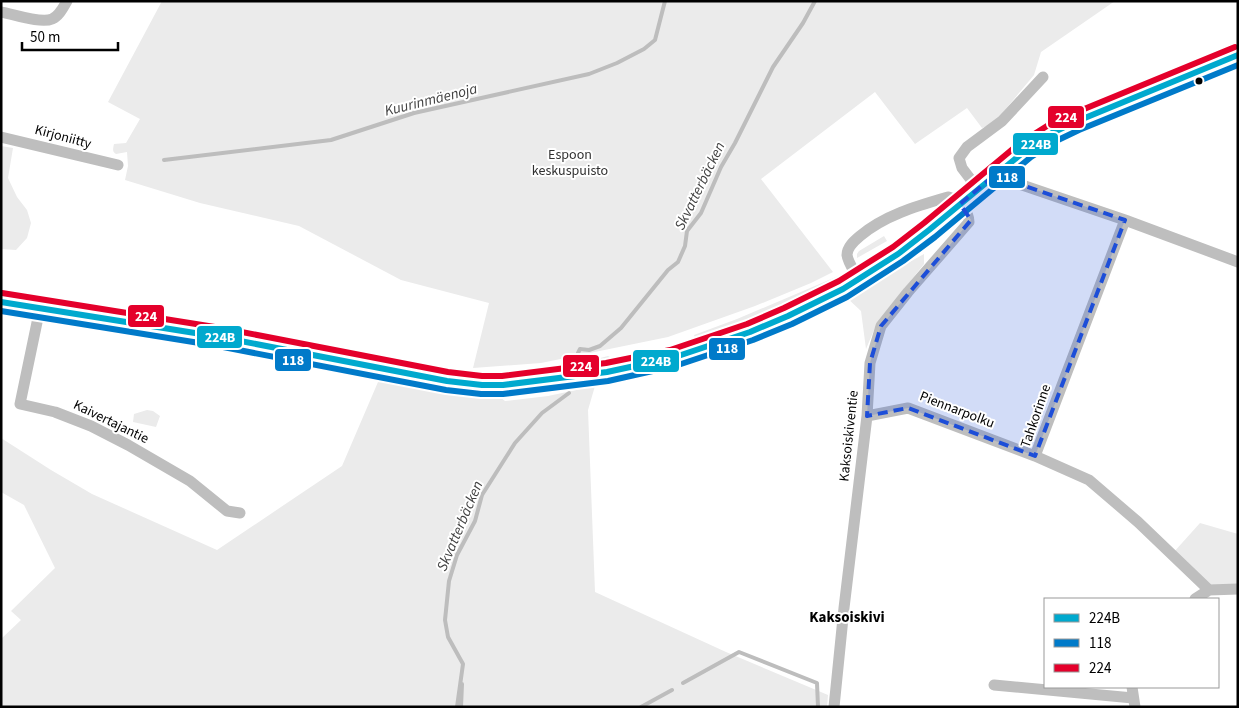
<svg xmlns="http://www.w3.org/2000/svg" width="1239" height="708" font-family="'Source Sans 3',sans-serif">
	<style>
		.green { fill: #ebebeb }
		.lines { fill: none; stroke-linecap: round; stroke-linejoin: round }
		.stream { stroke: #bdbdbd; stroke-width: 4 }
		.minor { stroke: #bebebe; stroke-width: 11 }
		.tertiary { stroke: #bebebe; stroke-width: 15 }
		.bus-1-casing { stroke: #fff; stroke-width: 10 }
		.bus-2-casing { stroke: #fff; stroke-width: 10 }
		.bus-3-casing { stroke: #fff; stroke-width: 10 }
		.bus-1 { stroke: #00a9ce; stroke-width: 6 }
		.bus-2 { stroke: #007ac9; stroke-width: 6 }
		.bus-3 { stroke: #e4002b; stroke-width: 6 }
		.marked { fill: #1d4ed8; fill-opacity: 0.2; stroke: #1d4ed8; stroke-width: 4; stroke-dasharray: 10 6; stroke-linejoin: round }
		.bus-dot { fill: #000; stroke: #fff; stroke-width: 2 }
		.labels { text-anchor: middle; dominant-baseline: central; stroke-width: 4; stroke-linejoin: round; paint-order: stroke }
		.street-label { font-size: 14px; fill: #000; stroke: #fff }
		.park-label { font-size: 14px; fill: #313131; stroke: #fff }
		.water-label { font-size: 15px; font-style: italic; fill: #424242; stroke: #fff }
		.neighbourhood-label { font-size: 15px; font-weight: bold; fill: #000; stroke: #fff }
		.line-badge { stroke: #fff; stroke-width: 2 }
		.badge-label { font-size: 14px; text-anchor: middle; font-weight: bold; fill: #fff }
	</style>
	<rect width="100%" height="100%" fill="#fff"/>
	<path class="green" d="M162 1H1115L1041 52 1034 75 994 123 982 128 967 108 915 144 875 92 761 179 833 272 811 283 755 306 668 337 541 363 473 368 489 303 401 280 299 226 200 203 125 180 128 166 127 152 116 154C112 152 113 148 114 144L126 143 140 119 108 102Z
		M1 146 13 148 8 178 17 197 27 210 31 223 27 238 16 250 1 249Z
		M884 236 887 241 857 258V254L859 251Z
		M924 254V264L877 323 866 349 861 311 846 297Z
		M843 274H844L845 277 841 281 803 302 746 326 695 338 694 335 737 319Z
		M608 356 612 358 613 360 600 365 587 367 541 370 542 368 585 362Z
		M532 370 534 372C512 375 489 380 467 376Z
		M381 375 452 388 496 394 505 401 548 396 595 386 588 410 595 592 726 652 828 695 827 707H1V639L21 620 11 611 55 568 24 505 1 492V438L51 470 92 494 217 550 342 466Z
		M147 410 153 411 160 416 156 427 133 422 134 414Z
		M1200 523 1238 534V587H1210L1173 553Z"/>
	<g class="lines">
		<path class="stream" d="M164 160 331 140 414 113 589 74 617 63 644 49 655 40 665 1
			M578 353 580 349 589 350 600 346 621 328 668 270 678 262 685 246 687 231 701 213 721 167 735 143 773 67 803 23 815 1
			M683 683 739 652 817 683 818 707
			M457 707 463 664 448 637 445 620 449 581 457 555 475 521 482 495 515 443 542 413 569 393
			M461 707 462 684
			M641 707 672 690"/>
		<path class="minor" d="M1 12C13 14 41 24 52 19 59 16 63 8 67 1
			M1 137 118 165
			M1002 169 1009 177 1016 183 1125 220 1238 262
			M978 189 962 168 959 158 967 147 1002 121 1043 77
			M1125 220 1035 456 1089 480 1138 522 1209 590 1195 599
			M40 308 20 404 55 412 91 426 128 445 190 481 227 511 240 513
			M867 416 908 408 1035 456
			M1209 590 1238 589
			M994 685 1133 698
			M1132 687 1135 707
			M834 707 844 608 867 416 870 363 881 326 908 292 969 222C969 212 958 199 948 197 917 206 885 215 860 236 854 241 847 247 847 255 848 263 855 272 859 280"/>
		<path class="tertiary" d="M1 302 220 337 288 351 405 372 447 381 482 385H503L607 372 672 358 750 332 788 316 843 289 898 254 929 230 1026 150 1052 133 1075 122 1238 55"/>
		<defs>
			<path id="bus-1" d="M1 302 220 337 447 381 482 385H503L607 372 672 358 750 332 788 316 843 289 898 254 929 230 1026 150 1052 133 1075 122 1238 55"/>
			<path id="bus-2" d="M1 311 218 346 446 390 481 394H503L608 381 675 366 753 340 792 324 847 297 903 261 935 237 1031 157 1056 141 1079 130 1238 65"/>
			<path id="bus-3" d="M2 293 221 328 448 372 482 376H502L606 363 670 350 747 324 784 308 839 281 893 247 924 223 1020 143 1047 126 1072 114 1235 47"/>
		</defs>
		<use href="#bus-1" class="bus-1-casing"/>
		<use href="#bus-2" class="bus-2-casing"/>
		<use href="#bus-3" class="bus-3-casing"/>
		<use href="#bus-1" class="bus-1"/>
		<use href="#bus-2" class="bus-2"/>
		<use href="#bus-3" class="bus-3"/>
	</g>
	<path class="marked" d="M1002 169 1016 183 1125 220 1035 456 908 408 867 416 870 363 881 326 971 220 960 204Z"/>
	<circle class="bus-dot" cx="1199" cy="81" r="4.5"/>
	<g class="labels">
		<g class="street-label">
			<text transform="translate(63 137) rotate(15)">Kirjoniitty</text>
			<text transform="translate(957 410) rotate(21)">Piennarpolku</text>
			<text transform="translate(1036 416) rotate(-71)">Tahkorinne</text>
			<text transform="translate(111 422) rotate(26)">Kaivertajantie</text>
			<text transform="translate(849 436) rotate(-84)">Kaksoiskiventie</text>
		</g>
		<g class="park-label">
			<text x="570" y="155">Espoon<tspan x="570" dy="16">keskuspuisto</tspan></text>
		</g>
		<g class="water-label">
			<text transform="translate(431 100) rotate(-14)">Kuurinmäenoja</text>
			<text transform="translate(700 186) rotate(-64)">Skvatterbäcken</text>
			<text transform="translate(460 526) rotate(-67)">Skvatterbäcken</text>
		</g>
		<g class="neighbourhood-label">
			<text x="847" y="617">Kaksoiskivi</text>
		</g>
	</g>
	<g class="line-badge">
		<rect x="1047" y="105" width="38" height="24" rx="5" fill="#e4002b"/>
		<rect x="1012" y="132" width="47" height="24" rx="5" fill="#00a9ce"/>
		<rect x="988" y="165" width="38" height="24" rx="5" fill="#007ac9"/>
		<rect x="127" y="304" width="38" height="24" rx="5" fill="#e4002b"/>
		<rect x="196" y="325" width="47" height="24" rx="5" fill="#00a9ce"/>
		<rect x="708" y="337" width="38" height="24" rx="5" fill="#007ac9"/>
		<rect x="274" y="348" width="38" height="24" rx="5" fill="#007ac9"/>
		<rect x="632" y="349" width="48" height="24" rx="5" fill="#00a9ce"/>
		<rect x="562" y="354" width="38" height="24" rx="5" fill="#e4002b"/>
	</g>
	<g class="badge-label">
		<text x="1066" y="122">224</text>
		<text x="1036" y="149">224B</text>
		<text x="1007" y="182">118</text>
		<text x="146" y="321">224</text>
		<text x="220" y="342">224B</text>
		<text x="727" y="353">118</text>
		<text x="293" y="365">118</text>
		<text x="656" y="366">224B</text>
		<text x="581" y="371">224</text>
	</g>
	<rect width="1239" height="708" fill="none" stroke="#000000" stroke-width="5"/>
	<rect x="1044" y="598" width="175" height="90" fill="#ffffff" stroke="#999999"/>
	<rect x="1054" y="614" width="25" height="8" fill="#00a9ce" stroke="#999999"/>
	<text x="1089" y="623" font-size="15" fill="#000000">224B</text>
	<rect x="1054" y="639" width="25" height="8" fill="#007ac9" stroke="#999999"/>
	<text x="1089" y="648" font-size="15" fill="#000000">118</text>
	<rect x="1054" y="664" width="25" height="8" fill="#e4002b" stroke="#999999"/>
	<text x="1089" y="673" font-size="15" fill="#000000">224</text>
	<path d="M22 42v8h96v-8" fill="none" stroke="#000000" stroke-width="2.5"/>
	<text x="30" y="42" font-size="15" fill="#000000" stroke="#ffffff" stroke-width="4" paint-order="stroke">50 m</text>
</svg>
